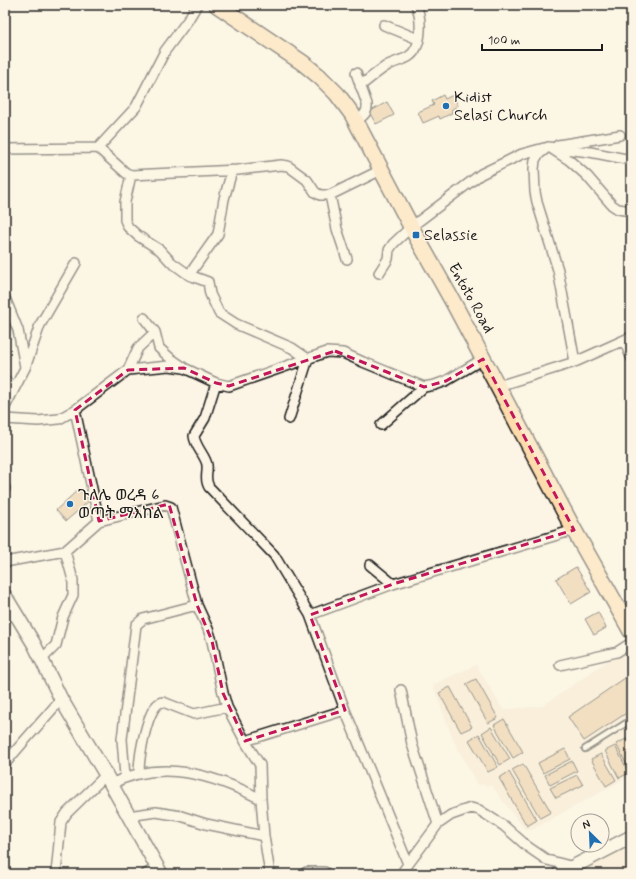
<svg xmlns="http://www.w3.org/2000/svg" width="636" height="879" font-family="Mynerve,'Noto Sans Ethiopic',sans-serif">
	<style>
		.built { fill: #f5e6ce }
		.building { fill: #e6c498; stroke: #1c1c1c }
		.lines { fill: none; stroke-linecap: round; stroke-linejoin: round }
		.lane-casing { stroke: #1c1c1c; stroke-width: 8 }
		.street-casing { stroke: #1c1c1c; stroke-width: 12 }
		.secondary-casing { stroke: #1c1c1c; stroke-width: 16 }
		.primary-casing { stroke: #1c1c1c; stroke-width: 18 }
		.lane { stroke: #fcf5e5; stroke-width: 4.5 }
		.street { stroke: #fcf5e5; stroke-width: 9 }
		.secondary { stroke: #fcf5e5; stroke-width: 13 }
		.primary { stroke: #fedbac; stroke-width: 15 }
		.marked { fill: none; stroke: #c2185b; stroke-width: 3; stroke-dasharray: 8 5; stroke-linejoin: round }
		.poi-dot { fill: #1f6fb2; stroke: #fcf5e5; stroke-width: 1.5 }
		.labels { text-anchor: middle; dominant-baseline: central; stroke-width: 3; stroke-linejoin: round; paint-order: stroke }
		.poi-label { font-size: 16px; fill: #1c1c1c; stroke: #fcf5e5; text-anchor: start }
		.street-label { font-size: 16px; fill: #1c1c1c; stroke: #fcf5e5 }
	</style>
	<rect width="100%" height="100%" fill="#fcf5e5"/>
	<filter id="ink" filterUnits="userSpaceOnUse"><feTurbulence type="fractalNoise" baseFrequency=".025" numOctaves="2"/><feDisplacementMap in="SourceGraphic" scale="8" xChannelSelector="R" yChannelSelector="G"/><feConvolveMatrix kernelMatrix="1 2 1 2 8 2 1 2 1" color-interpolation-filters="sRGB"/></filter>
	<g filter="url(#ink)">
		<path class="built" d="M622 651 631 667V775L531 830 524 828 492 786 477 784 453 739 433 685 476 665 503 710 543 706Z
			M631 841V874H562Z"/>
		<path class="building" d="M443 95 445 99 451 96H453L457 103V106L451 110 452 113 440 119 439 116 423 123 418 112 434 105 432 101Z
			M387 102 394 115 376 124 369 112Z
			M79 489 89 501 66 521 56 510Z
			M576 567 591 592 571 604 556 579Z
			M598 612 606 628 594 635 585 619Z
			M628 676 631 681V710L584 741 568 717Z
			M476 679 498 718 488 723 466 684Z
			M450 687 472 727 461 732 439 693Z
			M504 719 523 752 513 758 494 725Z
			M491 727 510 759 500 765 482 733Z
			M479 734 498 767 488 772 469 740Z
			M626 739 631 747 630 771 616 744Z
			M615 746 629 773 619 778 605 751Z
			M565 749 570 759 543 773 538 763Z
			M601 754 616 780 606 786 591 759Z
			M572 761 577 771 550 785 545 775Z
			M523 764 551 812 540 818 512 770Z
			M509 772 537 820 527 826 499 778Z
			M577 775 583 785 556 798 550 788Z"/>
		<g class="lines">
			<defs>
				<path id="lane" d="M585 749 631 720"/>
				<path id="street" d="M384 25 418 39
					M356 73 367 104C368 113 363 116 356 121
					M360 86C368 80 376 73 385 67 392 62 401 61 408 57 423 48 422 19 416 5
					M558 145 620 135
					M98 148 126 173 131 175 238 170 281 165 288 166 307 180 315 192 320 195H330L381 170
					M5 149 98 148 136 107 165 51 188 20 197 5
					M552 149 569 160 587 176 612 205 618 209 631 211
					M131 175 125 202V220L128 227 138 236 160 250 171 262 189 275 208 282 210 294 219 313 236 324 292 348 308 359 289 419
					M330 195 337 229 347 259
					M379 273 388 259 389 250 393 244 411 227 481 174 522 154 544 148
					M189 275 218 234 224 199 232 171
					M5 298 18 330 25 367
					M144 318 155 332 159 348 170 358 183 367
					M624 340 631 357
					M575 362 558 270 537 202 535 192 534 169 535 160 538 155 548 147 590 152 631 160
					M128 370 138 348 155 332
					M5 380 14 389
					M216 383 205 418 194 436C195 447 206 456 207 465 208 474 204 479 209 487L274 555 310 615 345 710 408 864
					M498 386 575 362 631 337
					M5 407 25 368 40 325 76 263
					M75 410 99 521
					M5 419 38 421 59 419 75 410 128 370 169 366 184 368 216 383 229 386 327 352 343 353 363 362 424 387 435 385 446 381 483 359
					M381 425 424 387
					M5 489V488
					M5 562 65 551 99 521 165 505 171 507 197 605 208 629 212 641 223 693 227 707 245 741 260 765 261 799 264 836 270 874
					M370 565 393 584
					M310 615 393 584 574 530
					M5 618 16 613
					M42 659 56 645 63 617 73 595V580L65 551
					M560 665 617 652 631 643
					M401 690 412 744 438 824
					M245 741 345 710
					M5 764C23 741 43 721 61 699
					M139 773C139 759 147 702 163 702L194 714 227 707
					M125 776 122 739 136 625 143 619 197 605
					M111 784C161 758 214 775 261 799
					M128 816 156 812 181 816 206 824 264 836
					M56 874 61 822 67 813 106 775
					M146 874 156 868
					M401 874 438 824 451 815 471 808 479 810 504 826 528 847 547 860 574 867"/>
				<path id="secondary" d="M5 596 34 644 61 699 106 775 161 874
					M307 874H324
					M559 874 631 837"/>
				<path id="primary" d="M217 5 303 63 320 77 337 94 352 114 416 236 453 302 574 530 631 631"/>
			</defs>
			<use href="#lane" class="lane-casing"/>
			<use href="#street" class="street-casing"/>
			<use href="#secondary" class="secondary-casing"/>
			<use href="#primary" class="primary-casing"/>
			<use href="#lane" class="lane"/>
			<use href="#street" class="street"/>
			<use href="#secondary" class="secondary"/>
			<use href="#primary" class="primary"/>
		</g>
	</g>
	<path d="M0 0H636V879H0ZM335 351 424 387 446 381 483 359 574 530 393 584 310 615 345 710 245 741 223 693 212 641 197 605 169 504 99 521 75 410 128 370 184 368 216 383 229 386Z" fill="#fcf5e5" fill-opacity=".55" fill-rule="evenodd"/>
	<path class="marked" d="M335 351 424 387 446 381 483 359 574 530 393 584 310 615 345 710 245 741 223 693 212 641 197 605 169 504 99 521 75 410 128 370 184 368 216 383 229 386Z"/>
	<g class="poi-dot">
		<circle cx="446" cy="106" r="4"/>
		<rect x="412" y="231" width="8" height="8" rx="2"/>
		<circle cx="70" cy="504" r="4"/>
	</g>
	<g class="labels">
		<g class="poi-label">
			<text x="454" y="97">Kidist<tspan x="454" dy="18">Selasi Church</tspan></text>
			<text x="424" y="235">Selassie</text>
			<text x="78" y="495">ጉለሌ ወረዳ 6<tspan x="78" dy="18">ወጣት ማእከል</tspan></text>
		</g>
		<g class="street-label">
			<text transform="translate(471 298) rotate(61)">Entoto Road</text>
		</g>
	</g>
	<rect width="636" height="879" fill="none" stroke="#fcf5e5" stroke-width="20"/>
	<rect x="10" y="10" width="616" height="859" fill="none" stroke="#1c1c1c" stroke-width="1.5" filter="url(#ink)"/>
	<g transform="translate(590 833) rotate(336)"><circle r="19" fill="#fcf5e5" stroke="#a29e95"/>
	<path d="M0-3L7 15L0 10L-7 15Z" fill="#1f6fb2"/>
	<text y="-6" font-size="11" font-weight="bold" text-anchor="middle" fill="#1c1c1c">N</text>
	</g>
	<path d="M482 44v6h120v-6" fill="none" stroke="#1c1c1c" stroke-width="2"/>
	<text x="488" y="44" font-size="12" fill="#1c1c1c" stroke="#fcf5e5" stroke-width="3" paint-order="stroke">100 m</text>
</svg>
